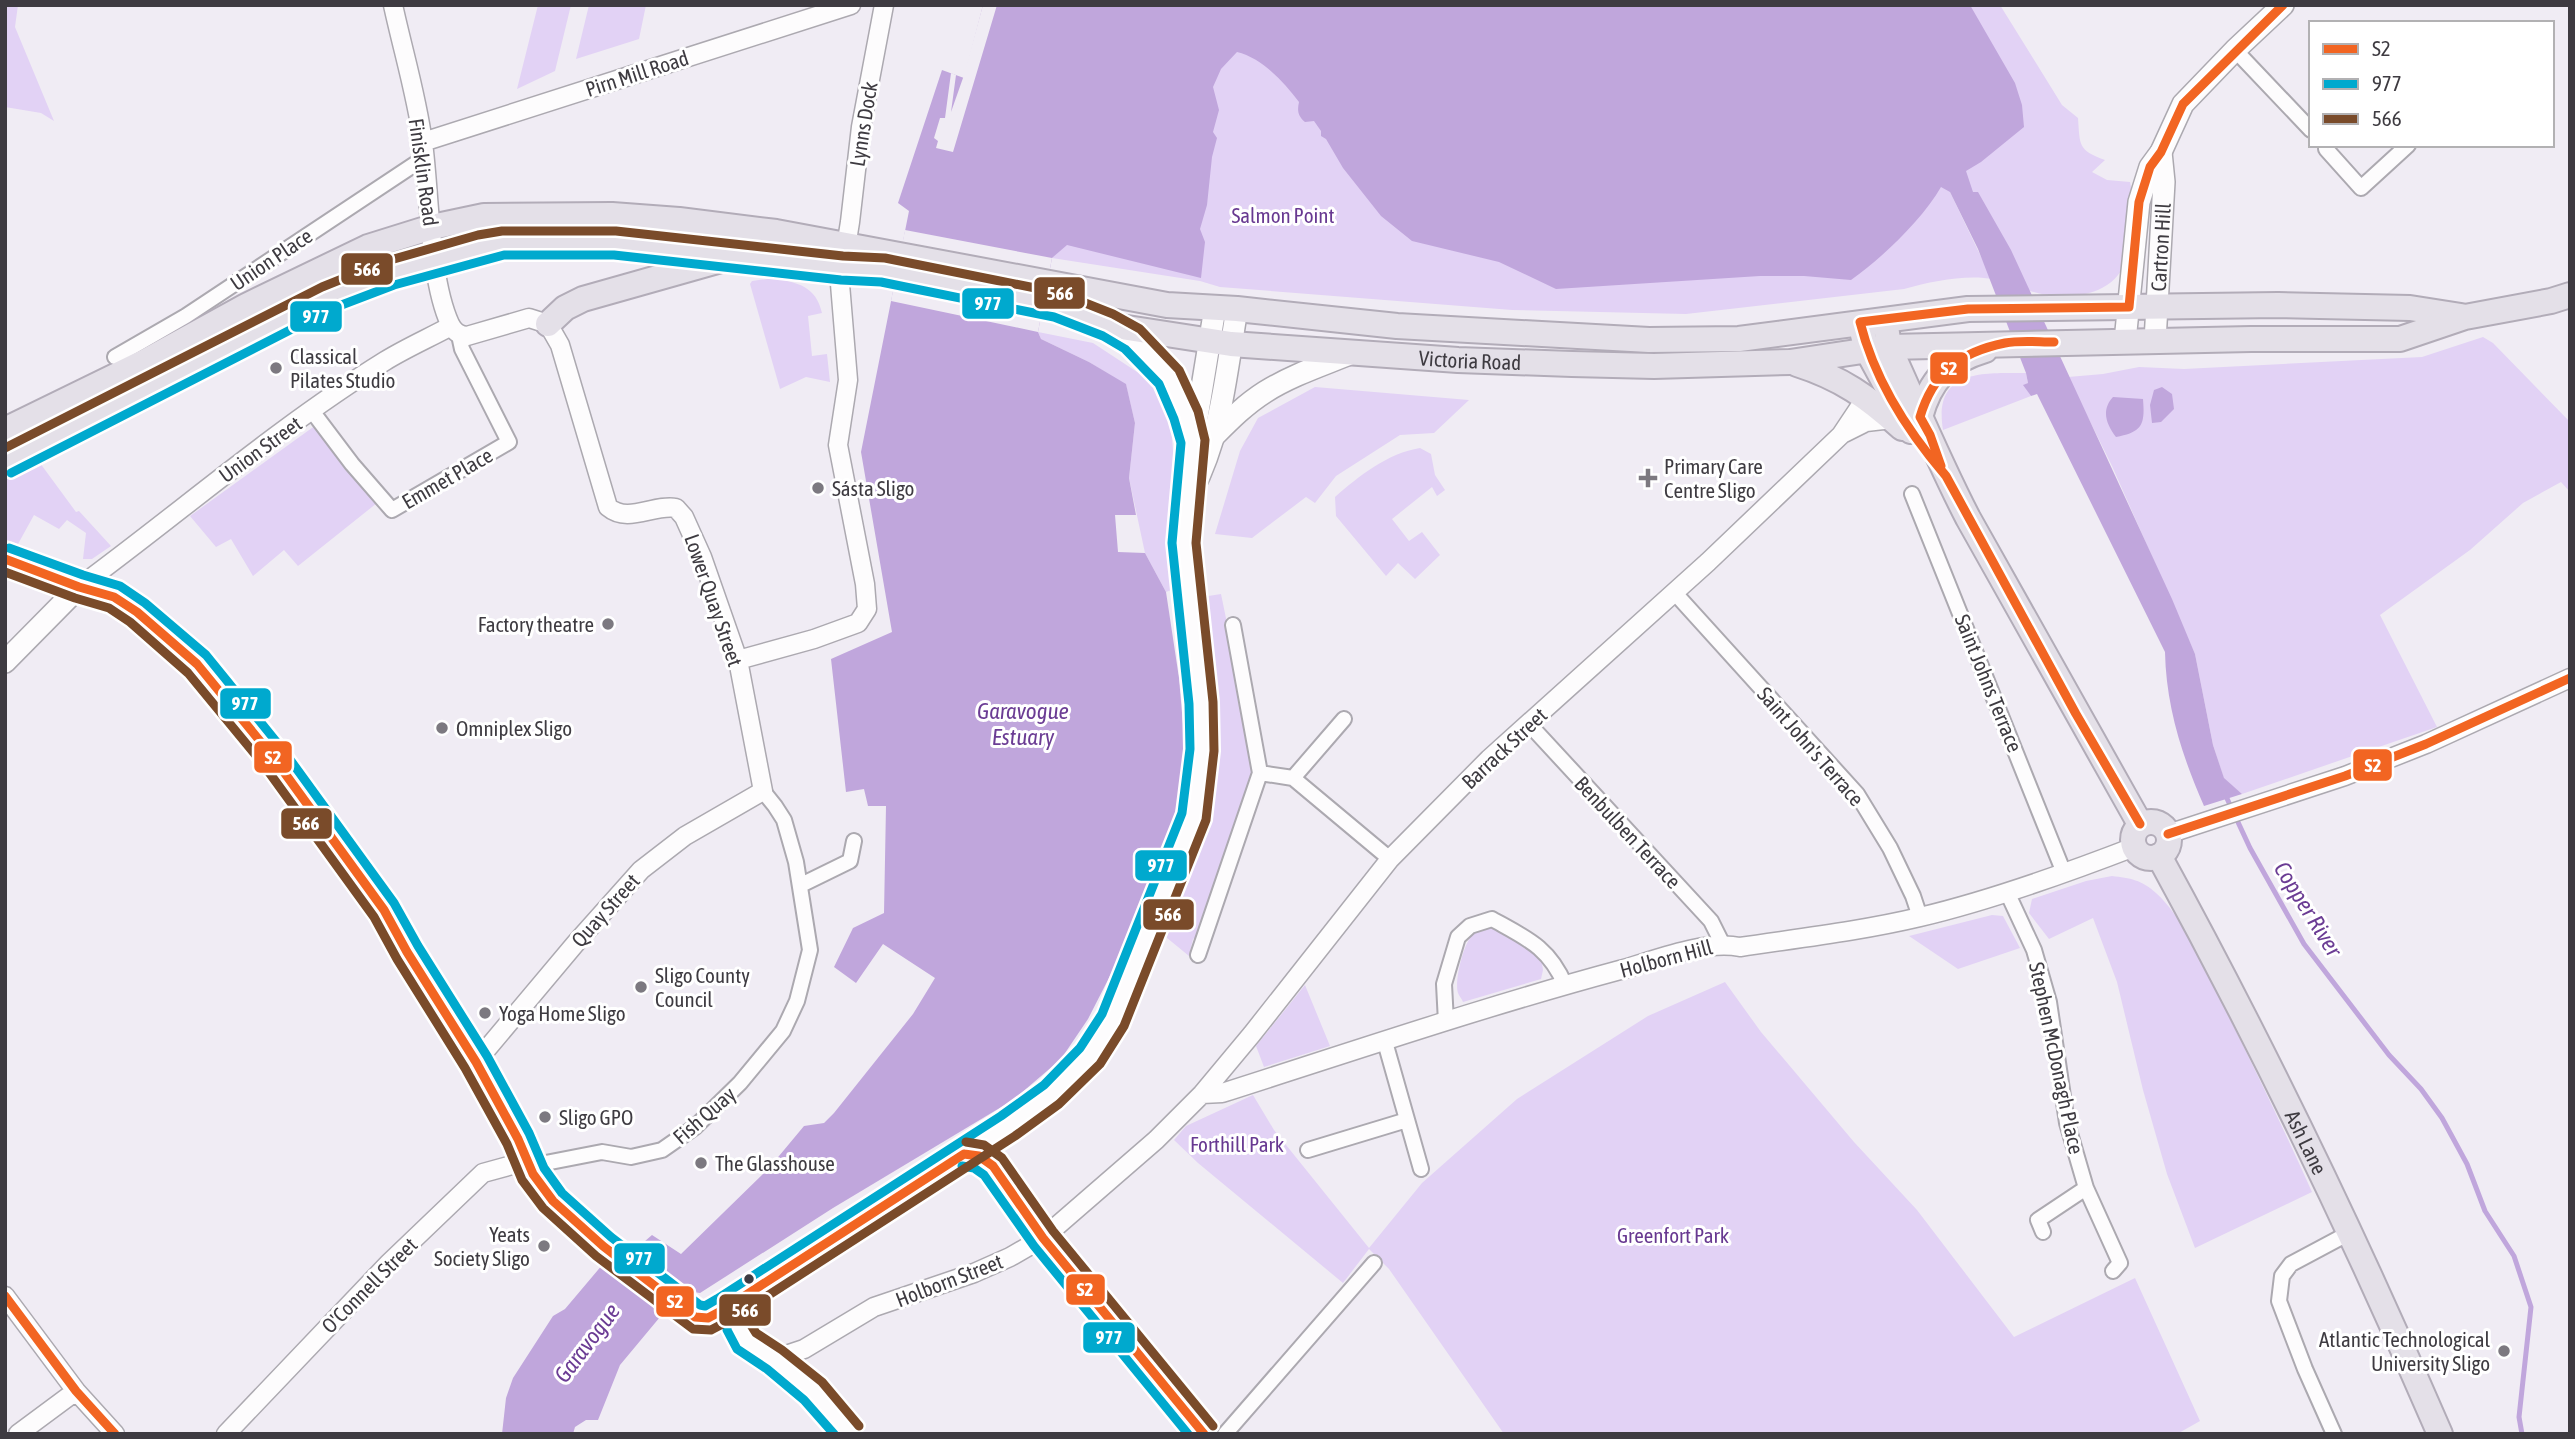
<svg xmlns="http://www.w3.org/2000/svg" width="2575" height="1439" font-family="'Asap Condensed',sans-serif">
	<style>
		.green { fill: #e2d2f5; fill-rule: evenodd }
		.water { fill: #c0a6dc }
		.pier { fill: #f0ecf4 }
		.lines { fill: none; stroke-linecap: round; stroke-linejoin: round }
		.stream { stroke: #c0a6dc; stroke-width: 5 }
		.minor-casing { stroke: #aca9b0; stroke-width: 18 }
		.tertiary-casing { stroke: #aca9b0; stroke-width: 21 }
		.secondary-casing { stroke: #aca9b0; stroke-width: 24 }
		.trunk-casing { stroke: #b2acb8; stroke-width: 28 }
		.minor { stroke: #fdfcfd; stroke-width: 14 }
		.tertiary { stroke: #fdfcfd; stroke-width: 18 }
		.secondary { stroke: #fdfcfd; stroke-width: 21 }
		.trunk { stroke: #e4e0e8; stroke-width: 24 }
		.bus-1-casing { stroke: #fff; stroke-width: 14 }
		.bus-2-casing { stroke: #fff; stroke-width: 14 }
		.bus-3-casing { stroke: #fff; stroke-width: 14 }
		.bus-1 { stroke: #f26522; stroke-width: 9 }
		.bus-2 { stroke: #00a9ce; stroke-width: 9 }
		.bus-3 { stroke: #7a4b2a; stroke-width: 9 }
		.poi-dot { fill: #7c7980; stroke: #fff; stroke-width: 2.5 }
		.bus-dot { fill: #3e3b41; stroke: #fff; stroke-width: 2.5 }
		.labels { text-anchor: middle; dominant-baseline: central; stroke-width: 6; stroke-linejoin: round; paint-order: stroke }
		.street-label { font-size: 21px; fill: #3e3b41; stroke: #fff }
		.park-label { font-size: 21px; fill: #683991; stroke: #fff }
		.poi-label { font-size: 21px; fill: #3e3b41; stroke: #fff; text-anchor: start }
		.water-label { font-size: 23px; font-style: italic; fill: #6b3c94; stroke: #fff }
		.line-badge { stroke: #fff; stroke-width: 2.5 }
		.badge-label { font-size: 19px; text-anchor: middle; font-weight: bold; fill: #fff }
	</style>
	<rect width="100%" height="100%" fill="#f0ecf4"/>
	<path class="green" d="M5 5H18L15 27 54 121 41 113 5 107Z
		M538 5H571L555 71 517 89Z
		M589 5H646L639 39 576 59Z
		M1186 5H2000L2062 105 2078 118C2080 146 2078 150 2105 160L2092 172 2107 180 2130 182C2134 199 2132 214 2130 230 2129 239 2130 249 2127 257 2118 292 2078 300 2047 295 2026 292 2006 280 1984 278 1958 276 1930 282 1904 289L1686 314 1512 310 1220 287 1200 281 1052 258 1067 244ZM1950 192 1973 193 1984 263Z
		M774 278C798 283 816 286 822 313L808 316 812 356 827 354 830 382 806 377 780 389 750 284 752 281Z
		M1038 332 1093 343 1157 385 1170 412 1173 451 1169 558 1171 590 1166 592 1145 553 1129 478 1135 423 1126 385 1089 362 1041 339Z
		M2483 337 2493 343 2570 422V492L2561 482 2523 503 2470 550 2380 615 2437 727 2242 794 2224 779 2213 745 2195 654 2112 466 2068 377 2103 374 2139 367 2184 369 2422 357Z
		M2026 373 2028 383 2024 385 2031 396 1943 430C1933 369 1982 373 2026 373Z
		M1315 387 1469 400 1434 433 1400 435 1336 476 1315 503 1306 497 1252 538 1215 534 1240 451 1258 418Z
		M316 425 377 503 298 566 284 550 253 576 231 539 216 547 190 516Z
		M1420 448 1431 454 1435 475 1445 490 1437 496 1432 487 1392 519 1409 541 1422 532 1440 555 1415 579 1398 563 1386 576 1336 516 1335 497C1359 476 1388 453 1420 448Z
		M40 463 76 512 79 511 111 546 92 559H83L86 533 67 520 59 529 34 515 18 544 5 539V479Z
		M1221 594 1242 696 1253 772 1202 935 1193 939 1189 956 1161 933 1210 791 1213 751 1211 708 1202 597Z
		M2112 876C2130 878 2142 880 2156 893 2182 916 2201 962 2217 993 2250 1059 2282 1125 2312 1192L2195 1248 2167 1174 2143 1090 2117 982 2093 918 2049 939 2029 913 2032 899 2086 881Z
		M1992 915 2003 916 2020 948 1958 969 1909 936Z
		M1495 927 1518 939 1541 957 1543 970 1541 979 1463 1002C1462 999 1459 996 1458 993 1454 981 1464 942 1473 934 1479 929 1487 928 1495 927Z
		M1725 982 1761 1032 1854 1142 1917 1210 2014 1337 2135 1278 2200 1421 2177 1434H1504L1389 1269 1369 1249 1343 1283 1198 1163 1174 1140 1186 1126 1253 1095 1274 1130 1369 1248 1422 1183 1517 1099 1648 1016Z
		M1305 985 1330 1046 1264 1067 1256 1046Z"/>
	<path class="water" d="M983 5H1970L2015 83 2022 105 2024 127 1981 162 1966 171 1973 192H1978L2011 250 2172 599 2195 654 2213 745 2224 778 2242 794 2204 806C2182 756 2166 706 2165 652L2037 394 2031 396 2023 385 2028 383 2026 373 1978 249 1950 192 1941 187C1922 220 1882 258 1851 280L1804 276H1760L1556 289 1499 262 1412 241 1381 216 1343 168 1326 139 1321 136V131L1314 121 1305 122C1298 116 1297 111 1299 102 1284 82 1262 58 1237 52L1221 69 1213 87 1219 110 1213 132 1217 138 1212 157 1207 205 1200 229 1205 242 1201 278 1067 245 1052 258 1038 332 1041 339 1089 362 1126 384 1135 423 1129 478 1136 515H1115L1118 552 1145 553 1166 592 1179 678 1184 736 1182 783 1171 830 1112 972 1088 1019 1061 1059 1013 1100 833 1208 700 1293 687 1291 665 1311 620 1365 598 1420H586L575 1427 573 1434H502L506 1398 513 1378 553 1316 565 1309 603 1264 622 1261 652 1235 681 1254 769 1168 804 1126 824 1123 834 1113 913 1014 935 978 883 944 856 983 834 967 853 928 884 913 886 806H868L864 789 846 792 831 659 892 632 861 452 909 211 898 203 942 70 964 78Z
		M2162 387 2172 394 2174 409 2161 422 2152 423 2150 405 2154 390Z
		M2113 397 2143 399C2145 424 2143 432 2116 437 2106 424 2101 410 2113 397Z"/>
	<path class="pier" d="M983 5H997L953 152 936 148 938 141 934 138 940 118H945L951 73 956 75 951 112 963 78Z
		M905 230 1052 258 1038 332 891 301Z"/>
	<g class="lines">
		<path class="stream" d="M2224 792 2250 848 2304 944 2389 1055 2421 1089 2442 1118 2467 1164 2485 1211 2514 1256 2531 1307 2519 1417 2522 1434"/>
		<defs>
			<path id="minor" d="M2235 50 2311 130
				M2326 149 2361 188 2408 145
				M115 357 186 316 424 158
				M312 411 352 464 392 510 509 442 462 349 459 335
				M1912 494 2064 873
				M1674 592 1857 794 1890 848 1913 896 1920 917
				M1529 724 1711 921 1722 943
				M1260 773 1293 778 1390 859
				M1293 778 1344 719
				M801 885 850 861 854 841
				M2007 892 2034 950 2049 1002 2067 1123 2086 1188 2120 1263 2113 1271
				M1198 955 1260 773 1233 625
				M1446 1022 1444 984 1458 937 1470 926 1492 919C1526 938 1549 947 1565 985
				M1385 1042 1421 1169
				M1308 1150 1407 1120
				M530 1166 602 1152 631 1157 662 1150 695 1127 740 1083 783 1031 797 1001 810 950 796 862 784 820 775 806 763 791
				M2043 1232 2038 1220 2086 1188
				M1225 1434 1374 1263
				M2334 1434 2305 1369 2279 1301 2282 1276 2291 1264 2351 1232"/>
			<path id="tertiary" d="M393 5C403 51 417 97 423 143 430 195 429 278 450 324 454 332 459 335 467 336L529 318 548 324 560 345 608 507C628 524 653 504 676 508L684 517 702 557 738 660 763 791 685 836 641 870 575 944 476 1062
				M423 142 851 5
				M1844 433 1866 422 1892 419
				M79 587C181 512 277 428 385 361 406 348 429 338 451 326
				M738 660 814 639 858 623 867 609 865 584 838 445 848 380 840 284 850 222 861 127 884 5
				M2168 834 2345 776 2426 744 2570 678
				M1202 1094 1222 1093C1354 1051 1486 1006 1620 970 1656 960 1704 940 1740 947 1800 938 1861 931 1920 917 1992 900 2064 874 2134 847
				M5 1296 76 1391 115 1434
				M740 1299 739 1328 747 1342 774 1359 813 1391 850 1434
				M774 1359 804 1349 874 1307 974 1273 1010 1257 1043 1238 1156 1140 1202 1094 1252 1034 1390 859 1489 759 1708 562 1841 435 1867 396
				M18 1434 76 1391
				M226 1434 389 1263 483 1173 512 1165 530 1166"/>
			<g id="secondary">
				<path d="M1113 328C1157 353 1179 388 1192 437"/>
				<path d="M2125 341 2139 202 2150 167 2161 152 2183 104 2235 50 2283 5"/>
				<path id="s1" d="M2155 341 2164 182 2161 152"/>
				<path d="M1215 435C1231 419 1246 404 1265 392 1292 375 1323 365 1352 353"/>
				<path d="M1192 491C1222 434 1226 372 1237 309"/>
				<path d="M5 559 79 587 114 597 137 612 197 664 273 757 384 910 407 952 476 1062 518 1139 533 1174 553 1201 603 1246 695 1317 708 1318 1008 1126 1052 1094 1090 1056 1113 1020 1194 816 1202 750 1201 703 1184 543 1193 442 1215 308"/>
				<path d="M5 662 79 587"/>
				<path d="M964 1154 979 1156 993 1166 1043 1238 1204 1434"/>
			</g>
			<g id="trunk">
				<path d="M548 324 565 308 583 299 721 260"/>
				<path d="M1887 333 1889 347C1915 404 1939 462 1968 518L2140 824"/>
				<path d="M1863 335 1867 350 1911 431"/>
				<path d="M1797 364C1841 378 1868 397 1902 428"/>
				<path d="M1920 417C1930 380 1948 361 1985 350"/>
				<path d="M5 430 146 361 246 306 368 247 432 227 484 216 612 215 679 220 776 232 1167 305 1237 309 1397 326 1649 340 1739 339 1968 309 2278 305 2410 308 2461 316"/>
				<path id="s2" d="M5 462 127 398 326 298 390 273 481 247 513 242 615 243 842 268 883 270 1058 305 1108 325 1231 344 1458 360 1572 364 1654 366 1790 362 1889 347 2251 339H2400L2465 317 2551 301 2570 295"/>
				<circle cx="2151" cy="840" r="18"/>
				<path id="s3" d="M2159 856C2262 1044 2355 1237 2440 1434"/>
			</g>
		</defs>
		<use href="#minor" class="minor-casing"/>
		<use href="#tertiary" class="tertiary-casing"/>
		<use href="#secondary" class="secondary-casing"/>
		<use href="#trunk" class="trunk-casing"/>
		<use href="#minor" class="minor"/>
		<use href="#tertiary" class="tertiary"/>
		<use href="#secondary" class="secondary"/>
		<use href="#trunk" class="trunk"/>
		<defs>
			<path id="bus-1" d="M1941 466 1930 435 1920 417C1933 373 1960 352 2005 343 2020 340 2038 342 2054 342
				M5 559 79 587 114 597 137 612 197 664 273 757 384 910 407 952 476 1062 518 1139 533 1174 553 1201 603 1246 695 1317 708 1318 723 1310 964 1154
				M2140 824 2076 714 1946 476C1908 432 1874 378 1860 322L1968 309 2129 307 2139 202 2150 167 2161 152 2183 104 2283 5
				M2168 834 2345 776 2426 744 2570 678
				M964 1154 979 1156 993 1166 1043 1238 1204 1434
				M5 1296 76 1391 115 1434"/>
			<path id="bus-2" d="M9 548 83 575 120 586 145 603 206 655 283 750 394 903 418 946 487 1056 529 1133 544 1168 562 1193 611 1237 700 1305 705 1306 717 1299 1001 1116 1044 1085 1080 1048 1102 1014 1182 813 1190 749 1189 704 1172 543 1181 443 1174 419 1159 384 1125 349 1103 336 1054 317 881 282 841 280 614 255H504L394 285 331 309 11 473
				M962 1166 974 1168 984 1175 1034 1246 1188 1434
				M728 1299 727 1330 737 1349 767 1369 804 1400 834 1434"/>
			<path id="bus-3" d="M5 448 322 287 387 261 478 235 502 231H616L843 256 885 258 1060 293 1113 314 1140 329 1179 370 1198 411 1205 440 1196 543 1213 702 1214 751 1206 820 1124 1026 1100 1064 1059 1104 1015 1136 730 1320 711 1330 693 1329 596 1256 543 1208 522 1180 507 1144 465 1068 397 959 374 917 263 764 188 673 130 622 109 608 75 598 5 572
				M966 1142 984 1145 1002 1158 1053 1231 1213 1426
				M752 1299 751 1325 756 1333 782 1350 822 1382 859 1426"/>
		</defs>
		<use href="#bus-1" class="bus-1-casing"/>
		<use href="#bus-2" class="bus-2-casing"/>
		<use href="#bus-3" class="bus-3-casing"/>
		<use href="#bus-1" class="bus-1"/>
		<use href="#bus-2" class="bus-2"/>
		<use href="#bus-3" class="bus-3"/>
	</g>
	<g class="poi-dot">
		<circle cx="276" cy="368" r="7"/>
		<path d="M1644.5 467.5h7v7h7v7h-7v7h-7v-7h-7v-7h7z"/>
		<circle cx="818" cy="488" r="7"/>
		<circle cx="608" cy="624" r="7"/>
		<circle cx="442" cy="728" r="7"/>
		<circle cx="641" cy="987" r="7"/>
		<circle cx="485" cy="1013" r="7"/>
		<circle cx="545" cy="1117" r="7"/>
		<circle cx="701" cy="1163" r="7"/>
		<circle cx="544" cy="1246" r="7"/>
		<circle cx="2504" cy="1351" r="7"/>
	</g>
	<circle class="bus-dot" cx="749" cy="1279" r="6"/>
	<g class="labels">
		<g class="street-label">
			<text transform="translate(637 73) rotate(-18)">Pirn Mill Road</text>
			<text transform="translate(863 124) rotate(-81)">Lynns Dock</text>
			<text transform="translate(424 172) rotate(82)">Finisklin Road</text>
			<text stroke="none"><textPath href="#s1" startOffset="94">Cartron Hill</textPath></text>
			<text transform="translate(271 259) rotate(-34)">Union Place</text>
			<text stroke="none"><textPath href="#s2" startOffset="1524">Victoria Road</textPath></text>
			<text transform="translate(260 449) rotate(-36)">Union Street</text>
			<text transform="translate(447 478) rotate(-30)">Emmet Place</text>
			<text transform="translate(714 600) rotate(71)">Lower Quay Street</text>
			<text transform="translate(1989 683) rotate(68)">Saint Johns Terrace</text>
			<text transform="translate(1811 746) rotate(49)">Saint John's Terrace</text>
			<text transform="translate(1504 748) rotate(-43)">Barrack Street</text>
			<text transform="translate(1628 832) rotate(47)">Benbulben Terrace</text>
			<text transform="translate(605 910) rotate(-48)">Quay Street</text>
			<text transform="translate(1666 958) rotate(-15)">Holborn Hill</text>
			<text transform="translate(2057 1058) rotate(78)">Stephen McDonagh Place</text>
			<text transform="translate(704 1115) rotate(-41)">Fish Quay</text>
			<text stroke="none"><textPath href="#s3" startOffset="322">Ash Lane</textPath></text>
			<text transform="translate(949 1280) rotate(-21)">Holborn Street</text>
			<text transform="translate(369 1285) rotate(-45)">O'Connell Street</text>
		</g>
		<g class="park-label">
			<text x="1283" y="215">Salmon Point</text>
			<text x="1237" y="1144">Forthill Park</text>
			<text x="1673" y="1235">Greenfort Park</text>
		</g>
		<g class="poi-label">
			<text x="290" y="356">Classical<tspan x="290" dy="24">Pilates Studio</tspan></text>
			<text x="1664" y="466">Primary Care<tspan x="1664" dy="24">Centre Sligo</tspan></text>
			<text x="832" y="488">Sásta Sligo</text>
			<text x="594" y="624" text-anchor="end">Factory theatre</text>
			<text x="456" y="728">Omniplex Sligo</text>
			<text x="655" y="975">Sligo County<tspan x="655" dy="24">Council</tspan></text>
			<text x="499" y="1013">Yoga Home Sligo</text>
			<text x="559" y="1117">Sligo GPO</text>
			<text x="715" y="1163">The Glasshouse</text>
			<text x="530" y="1234" text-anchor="end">Yeats<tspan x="530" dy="24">Society Sligo</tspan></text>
			<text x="2490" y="1339" text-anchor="end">Atlantic Technological<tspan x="2490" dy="24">University Sligo</tspan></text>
		</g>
		<g class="water-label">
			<text x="1023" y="711">Garavogue<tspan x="1023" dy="26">Estuary</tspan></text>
			<text transform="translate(2308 909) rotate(58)">Copper River</text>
			<text transform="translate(587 1343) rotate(-53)">Garavogue</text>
		</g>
	</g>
	<g class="line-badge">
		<rect x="340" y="252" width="54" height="34" rx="7" fill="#7a4b2a"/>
		<rect x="1033" y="276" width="53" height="34" rx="7" fill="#7a4b2a"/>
		<rect x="961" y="287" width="54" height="33" rx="7" fill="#00a9ce"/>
		<rect x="289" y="300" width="54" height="33" rx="7" fill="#00a9ce"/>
		<rect x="1929" y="351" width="40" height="34" rx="7" fill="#f26522"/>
		<rect x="219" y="687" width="53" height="33" rx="7" fill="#00a9ce"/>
		<rect x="253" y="740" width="40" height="34" rx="7" fill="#f26522"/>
		<rect x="2352" y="748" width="41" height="34" rx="7" fill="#f26522"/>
		<rect x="280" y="807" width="53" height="33" rx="7" fill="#7a4b2a"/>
		<rect x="1134" y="849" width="54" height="33" rx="7" fill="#00a9ce"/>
		<rect x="1142" y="898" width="53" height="33" rx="7" fill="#7a4b2a"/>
		<rect x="613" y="1242" width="53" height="33" rx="7" fill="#00a9ce"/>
		<rect x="1065" y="1273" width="41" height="33" rx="7" fill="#f26522"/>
		<rect x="655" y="1285" width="40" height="33" rx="7" fill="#f26522"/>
		<rect x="718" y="1293" width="54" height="34" rx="7" fill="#7a4b2a"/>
		<rect x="1082" y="1321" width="54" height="33" rx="7" fill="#00a9ce"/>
	</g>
	<g class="badge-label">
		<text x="367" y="276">566</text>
		<text x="1060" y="300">566</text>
		<text x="988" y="310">977</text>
		<text x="316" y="323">977</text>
		<text x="1949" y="375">S2</text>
		<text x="245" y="710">977</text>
		<text x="273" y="764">S2</text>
		<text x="2373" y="772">S2</text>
		<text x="306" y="830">566</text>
		<text x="1161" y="872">977</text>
		<text x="1168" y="921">566</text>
		<text x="639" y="1265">977</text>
		<text x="1085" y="1296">S2</text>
		<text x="675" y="1308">S2</text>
		<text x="745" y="1317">566</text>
		<text x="1109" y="1344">977</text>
	</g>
	<rect width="2575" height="1439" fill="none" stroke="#3e3b41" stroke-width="14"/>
	<rect x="2309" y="21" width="245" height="126" fill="#ffffff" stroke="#b2b1b3" stroke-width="2"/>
	<rect x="2323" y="44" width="35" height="10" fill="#f26522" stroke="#b2b1b3" stroke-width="2"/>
	<text x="2372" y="56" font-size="21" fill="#3e3b41">S2</text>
	<rect x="2323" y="79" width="35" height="10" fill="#00a9ce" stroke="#b2b1b3" stroke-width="2"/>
	<text x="2372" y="91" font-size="21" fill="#3e3b41">977</text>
	<rect x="2323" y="114" width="35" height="10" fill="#7a4b2a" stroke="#b2b1b3" stroke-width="2"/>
	<text x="2372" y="126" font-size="21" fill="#3e3b41">566</text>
</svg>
